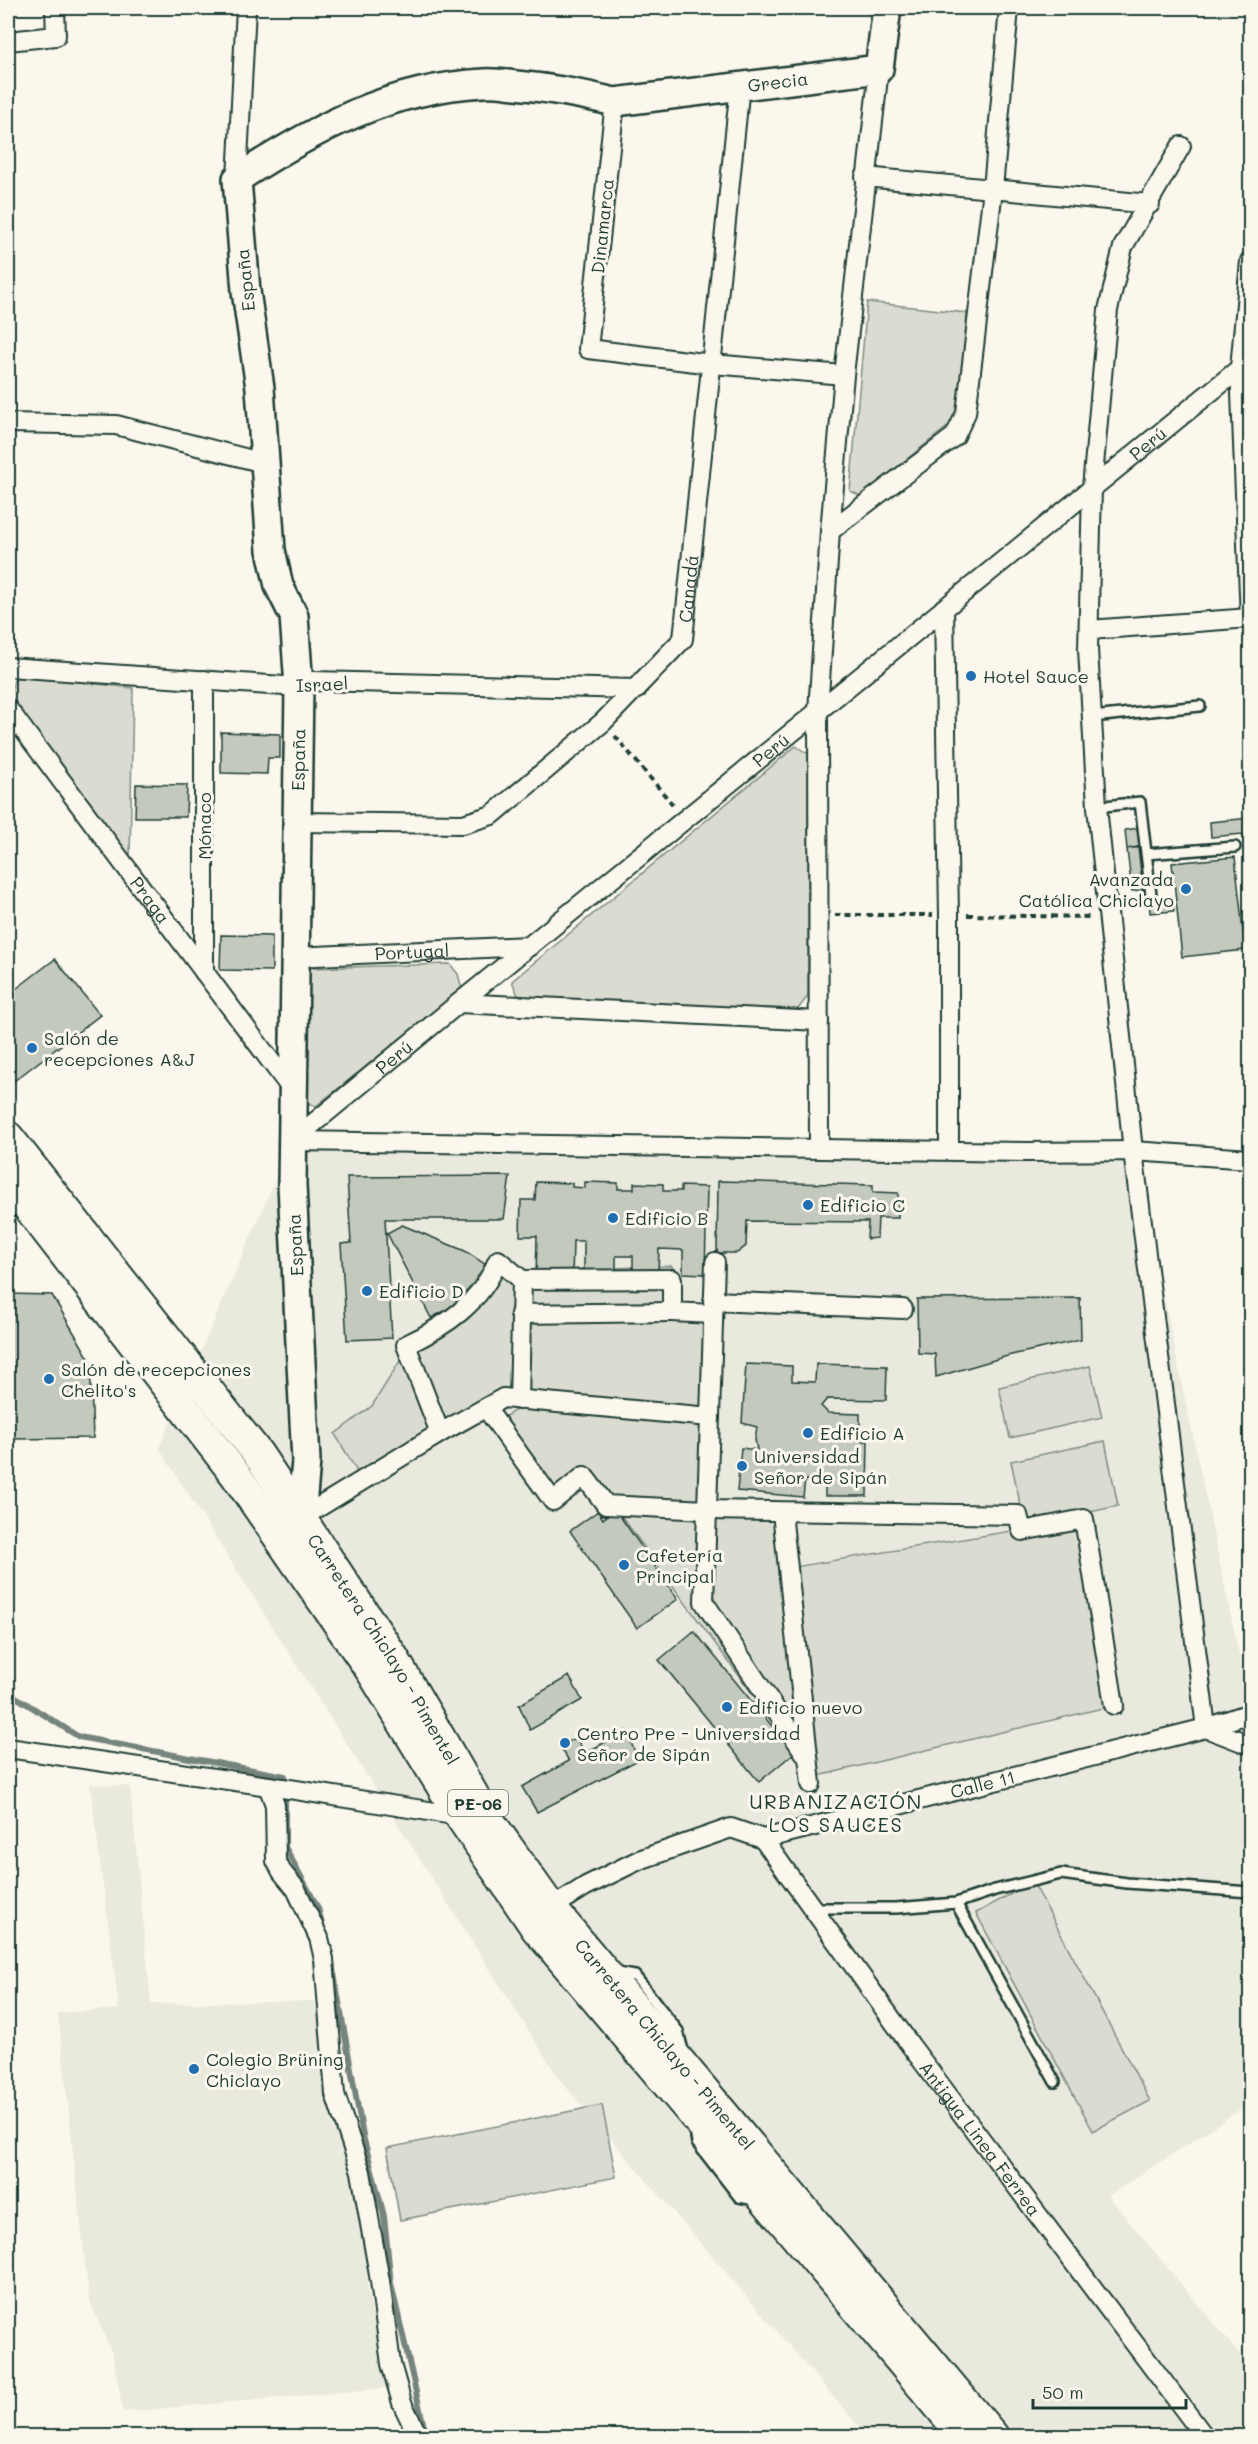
<svg xmlns="http://www.w3.org/2000/svg" width="1258" height="2444" font-family="Mali,sans-serif">
	<style>
		.built { fill: #eae9de }
		.green { fill: #dbdcd1; stroke: #7d8c82; stroke-width: 1.5 }
		.lines { fill: none; stroke-linecap: round; stroke-linejoin: round }
		.stream { stroke: #74847b; stroke-width: 6 }
		.building { fill: #c4c9be; stroke: #1f3d34; stroke-width: 1.5 }
		.lane-casing { stroke: #1f3d34; stroke-width: 14 }
		.street-casing { stroke: #1f3d34; stroke-width: 22 }
		.secondary-casing { stroke: #1f3d34; stroke-width: 32 }
		.primary-casing { stroke: #1f3d34; stroke-width: 34 }
		.path { stroke: #1f3d34; stroke-width: 4; stroke-dasharray: 6 4.5; stroke-linecap: butt }
		.lane { stroke: #fbf7ec; stroke-width: 9 }
		.street { stroke: #fbf7ec; stroke-width: 18 }
		.secondary { stroke: #fbf7ec; stroke-width: 27 }
		.primary { stroke: #fbf7ec; stroke-width: 30 }
		.poi-dot { fill: #1f6fb2; stroke: #fbf7ec; stroke-width: 2 }
		.labels { text-anchor: middle; dominant-baseline: central; stroke-width: 6; stroke-linejoin: round; paint-order: stroke }
		.shield { fill: #fbf7ec; stroke: #61756b; stroke-width: 1.5 }
		.shield-label { font-size: 16px; font-weight: bold; fill: #1f3d34 }
		.street-label { font-size: 18px; fill: #1f3d34; stroke: #fbf7ec }
		.poi-label { font-size: 18px; fill: #1f3d34; stroke: #fbf7ec; text-anchor: start }
		.neighbourhood-label { font-size: 20px; letter-spacing: 1.5px; fill: #1f3d34; stroke: #fbf7ec }
	</style>
	<rect width="100%" height="100%" fill="#fbf7ec"/>
	<filter id="ink" filterUnits="userSpaceOnUse"><feTurbulence type="fractalNoise" baseFrequency=".0167" numOctaves="2"/><feDisplacementMap in="SourceGraphic" scale="12" xChannelSelector="R" yChannelSelector="G"/><feConvolveMatrix kernelMatrix="1 2 1 2 8 2 1 2 1" color-interpolation-filters="sRGB"/></filter>
	<g filter="url(#ink)">
		<path class="built" d="M292 1141 1133 1151 1250 1707V2103L1108 2196 1250 2367V2436H867L560 2080 159 1448Z
			M90 1784 130 1786 151 2004 315 2001 332 2126 340 2133 350 2173 367 2253V2283L386 2388 123 2412 113 2356 89 2299 58 2013 119 2009Z"/>
		<path class="green" d="M867 302 967 313 960 412 952 423 861 496 850 491Z
			M17 675 133 688 130 859 10 702 13 683Z
			M796 746 808 754V996L798 1009 520 1000 512 981Z
			M450 964 458 974 462 990 316 1106 305 1102 304 976 311 968Z
			M672 1266 673 1321 707 1323 699 1515 778 1518 800 1732 790 1745 586 1468 553 1492 499 1420 524 1405 525 1271Z
			M502 1269 516 1270V1402L366 1487 335 1434 372 1406 405 1353Z
			M1090 1366 1102 1417 1010 1438 999 1387Z
			M1105 1441 1118 1506 1025 1526 1011 1461Z
			M1084 1519 1107 1707 818 1776 794 1567Z
			M1033 1882 1150 2101 1093 2131 976 1913Z
			M602 2105 616 2177 400 2220 387 2148Z"/>
		<g class="lines">
			<path class="stream" d="M8 1692 79 1737 285 1776V1847L318 1908 323 1929
				M334 1974 363 2136 384 2216 391 2284 424 2427 429 2436"/>
		</g>
		<path class="building" d="M221 732 280 734V758H268L267 774 221 773Z
			M136 784 187 785 186 817H135Z
			M1250 818V879H1247L1243 834 1211 837 1210 822Z
			M1139 828 1141 847 1127 849 1125 830Z
			M1138 847 1143 890 1132 891 1127 849Z
			M1235 857 1245 950 1182 957 1172 863Z
			M1172 897 1174 911 1150 913 1149 899Z
			M221 935 272 936V971L220 970Z
			M55 959 100 1015 10 1084 8 1081V995Z
			M510 1176 504 1219H385L392 1338 347 1340 341 1244 351 1243 347 1177Z
			M718 1181 873 1185V1192L898 1193V1218H878L877 1238 867 1239 868 1222 747 1221 746 1246 737 1253H717Z
			M536 1182 572 1183V1187L585 1188V1182L618 1183V1189H634V1183L663 1184V1191H681V1186L707 1187 705 1274 683 1273V1250L659 1249 658 1273 633 1272V1256H616V1277L584 1276V1241H573L572 1279 536 1278 537 1236H520L521 1200H535Z
			M402 1225 465 1251 489 1267 464 1301 431 1318 387 1233Z
			M8 1294 52 1295 90 1360 93 1438 13 1439 8 1399Z
			M1080 1298 1081 1340 1011 1355 936 1377 935 1354 918 1353 917 1299Z
			M746 1364 792 1366V1381L815 1382 816 1364 887 1366 886 1400 827 1399 821 1406 828 1413 860 1414V1441H868L867 1496H825V1481L805 1480 803 1497 737 1491 741 1448 757 1450 755 1439 757 1427 742 1423Z
			M615 1509 678 1599 637 1628 570 1531 598 1511 603 1519Z
			M694 1631 794 1753 759 1782 659 1660Z
			M569 1676 582 1700 530 1730 519 1705Z
			M626 1731 635 1752 640 1750 644 1757 537 1812 522 1787 569 1761 560 1746 576 1738 585 1753Z"/>
		<g class="lines">
			<defs>
				<path id="lane" d="M1092 717 1200 706
					M1097 807 1140 802 1151 895
					M1146 854 1235 847
					M956 1903 1055 2082
					M813 1908H896L956 1903 995 1890 1061 1874 1127 1883 1250 1892
					M616 1973 635 1976 678 2031 683 2051
					M696 2137 697 2143 739 2197 756 2200"/>
				<g id="street">
					<path d="M8 41 56 36 55 8"/>
					<path d="M615 102 588 349 712 364 844 375"/>
					<path d="M1181 146 1123 247 1108 310 1092 488 1088 649 1097 807 1133 1151 1206 1728 1250 1745"/>
					<path d="M865 177 1150 204"/>
					<path d="M237 179 246 8"/>
					<path d="M1250 261 1240 368 1250 620"/>
					<path d="M8 423 116 425 264 463"/>
					<path d="M830 531 955 436 966 413 993 189 1009 8"/>
					<path d="M944 608 949 915V1150"/>
					<path d="M1089 630 1250 618"/>
					<path d="M8 667 299 687 313 681 637 689"/>
					<path id="s1" d="M8 709 293 1091"/>
					<path id="s2" d="M297 822 463 824 492 815 603 722 683 639 740 85"/>
					<path id="s3" d="M295 957 530 946"/>
					<path d="M204 972V680"/>
					<path d="M459 1003 819 1021"/>
					<path id="s4" d="M292 1141 459 1003 1250 360"/>
					<path d="M292 1141 1027 1152 1133 1151 1250 1159"/>
					<path d="M819 1148 818 711 830 531 844 375 879 69"/>
					<path d="M715 1262 704 1602 808 1758"/>
					<path d="M713 1301 903 1309"/>
					<path d="M520 1314 672 1312"/>
					<path d="M519 1400 522 1280"/>
					<path d="M486 1408 553 1501 584 1476 606 1505 707 1510 1018 1515 1022 1531 1084 1519 1114 1705"/>
					<path d="M440 1433 406 1345C446 1326 481 1303 498 1260L522 1280 672 1279V1312L713 1314"/>
					<path d="M782 1512 811 1784"/>
					<path d="M301 1518 440 1433 503 1398 710 1417"/>
					<path d="M8 1748 296 1790 460 1816"/>
					<path d="M268 1786 275 1805 276 1861 282 1872 296 1889 319 1938 324 1959 335 2094 361 2172 380 2281 391 2364 402 2403 418 2436"/>
					<path id="s5" d="M763 1839 911 2046 1204 2436"/>
					<path id="s6" d="M551 1908 586 1886 639 1860 731 1828 763 1839 1206 1728 1250 1713"/>
				</g>
				<g id="secondary">
					<path id="s7" d="M301 1518 306 1461 292 1185 299 687 294 616 279 586 271 550 260 388 246 291 237 179C314 129 389 88 484 83 494 82 506 84 516 85 549 88 582 94 615 102L879 69 887 8"/>
				</g>
				<g id="primary">
					<path id="s8" d="M8 1137 258 1454 393 1657 483 1812 551 1908 993 2436"/>
					<path d="M8 1181 235 1474 372 1672 460 1816 536 1928 964 2436"/>
				</g>
			</defs>
			<use href="#lane" class="lane-casing"/>
			<use href="#street" class="street-casing"/>
			<use href="#secondary" class="secondary-casing"/>
			<use href="#primary" class="primary-casing"/>
			<path class="path" d="M615 736 674 806
				M835 915H933
				M967 915 1092 917"/>
			<use href="#lane" class="lane"/>
			<use href="#street" class="street"/>
			<use href="#secondary" class="secondary"/>
			<use href="#primary" class="primary"/>
		</g>
	</g>
	<g class="poi-dot">
		<circle cx="971" cy="676" r="6"/>
		<circle cx="1186" cy="889" r="6"/>
		<circle cx="32" cy="1048" r="6"/>
		<circle cx="808" cy="1205" r="6"/>
		<circle cx="613" cy="1218" r="6"/>
		<circle cx="367" cy="1291" r="6"/>
		<circle cx="49" cy="1379" r="6"/>
		<circle cx="808" cy="1433" r="6"/>
		<circle cx="742" cy="1466" r="6"/>
		<circle cx="624" cy="1565" r="6"/>
		<circle cx="727" cy="1707" r="6"/>
		<circle cx="565" cy="1743" r="6"/>
		<circle cx="194" cy="2069" r="6"/>
	</g>
	<g class="labels">
		<rect class="shield" x="448" y="1790" width="60" height="26" rx="4.5"/>
		<g class="shield-label">
			<text x="478" y="1803">PE-06</text>
		</g>
		<g class="street-label">
			<text stroke="none"><textPath href="#s7" startOffset="1911">Grecia</textPath></text>
			<text transform="translate(602 226) rotate(-84)">Dinamarca</text>
			<text transform="translate(245 280) rotate(-96)">España</text>
			<text stroke="none"><textPath href="#s4" startOffset="1104">Perú</textPath></text>
			<text stroke="none"><textPath href="#s2" startOffset="507">Canadá</textPath></text>
			<text transform="translate(322 684) rotate(-3)">Israel</text>
			<text stroke="none"><textPath href="#s4" startOffset="618">Perú</textPath></text>
			<text stroke="none"><textPath href="#s7" startOffset="759">España</textPath></text>
			<text transform="translate(204 826) rotate(-90)">Mónaco</text>
			<text stroke="none"><textPath href="#s1" startOffset="238">Praga</textPath></text>
			<text stroke="none"><textPath href="#s3" startOffset="117">Portugal</textPath></text>
			<text stroke="none"><textPath href="#s4" startOffset="132">Perú</textPath></text>
			<text transform="translate(295 1245) rotate(-93)">España</text>
			<text stroke="none"><textPath href="#s8" startOffset="636">Carretera Chiclayo - Pimentel</textPath></text>
			<text stroke="none"><textPath href="#s6" startOffset="458">Calle 11</textPath></text>
			<text stroke="none"><textPath href="#s8" startOffset="1122">Carretera Chiclayo - Pimentel</textPath></text>
			<text stroke="none"><textPath href="#s5" startOffset="370">Antigua Linea Ferrea</textPath></text>
		</g>
		<g class="poi-label">
			<text x="983" y="676">Hotel Sauce</text>
			<text x="1174" y="879" text-anchor="end">Avanzada<tspan x="1174" dy="21">Católica Chiclayo</tspan></text>
			<text x="44" y="1038">Salón de<tspan x="44" dy="21">recepciones A&amp;J</tspan></text>
			<text x="820" y="1205">Edificio C</text>
			<text x="625" y="1218">Edificio B</text>
			<text x="379" y="1291">Edificio D</text>
			<text x="61" y="1369">Salón de recepciones<tspan x="61" dy="21">Chelito's</tspan></text>
			<text x="820" y="1433">Edificio A</text>
			<text x="754" y="1456">Universidad<tspan x="754" dy="21">Señor de Sipán</tspan></text>
			<text x="636" y="1555">Cafetería<tspan x="636" dy="21">Principal</tspan></text>
			<text x="739" y="1707">Edificio nuevo</text>
			<text x="577" y="1733">Centro Pre - Universidad<tspan x="577" dy="21">Señor de Sipán</tspan></text>
			<text x="206" y="2059">Colegio Brüning<tspan x="206" dy="21">Chiclayo</tspan></text>
		</g>
		<g class="neighbourhood-label">
			<text x="836" y="1801">URBANIZACIÓN<tspan x="836" dy="23">LOS SAUCES</tspan></text>
		</g>
	</g>
	<rect width="1258" height="2444" fill="none" stroke="#fbf7ec" stroke-width="30"/>
	<rect x="15" y="15" width="1228" height="2414" fill="none" stroke="#1f3d34" stroke-width="2" filter="url(#ink)"/>
	<path d="M1033 2399v9h153v-9" fill="none" stroke="#1f3d34" stroke-width="3"/>
	<text x="1042" y="2399" font-size="18" fill="#1f3d34" stroke="#fbf7ec" stroke-width="4.5" paint-order="stroke">50 m</text>
</svg>
